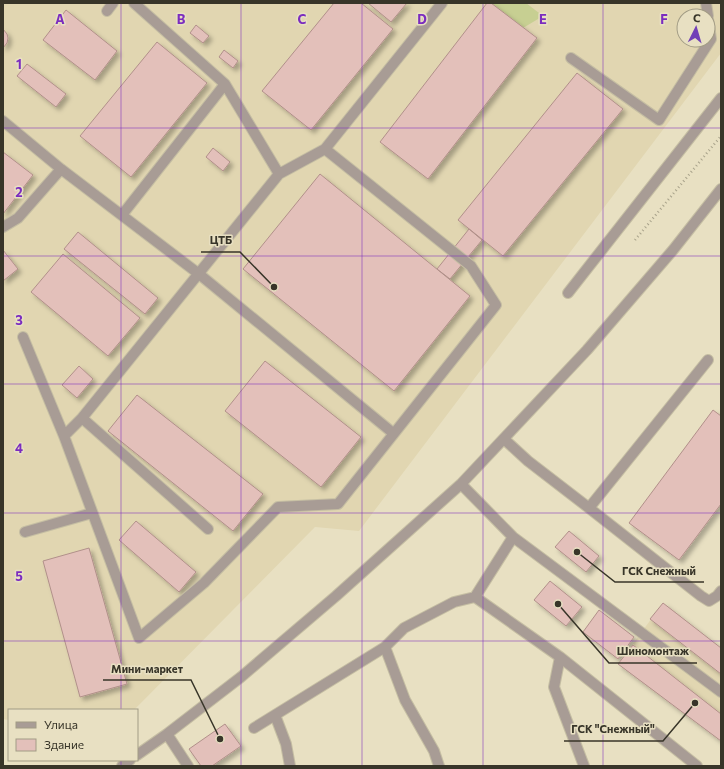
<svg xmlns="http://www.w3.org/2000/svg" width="724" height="769" font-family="Commissioner,sans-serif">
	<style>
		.built { fill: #e1d6b1; fill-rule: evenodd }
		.green { fill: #c7cf92 }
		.building { fill: #e3c0ba; stroke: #b1908a; filter: url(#shadow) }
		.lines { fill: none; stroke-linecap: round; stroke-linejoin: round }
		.minor-casing { stroke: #c5bea3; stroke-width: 12 }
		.path { stroke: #a9a38b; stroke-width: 2.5; stroke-dasharray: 1 3; stroke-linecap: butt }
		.minor { stroke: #a89c95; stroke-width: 10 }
		.grid { fill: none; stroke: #7b2cbf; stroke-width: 1; stroke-opacity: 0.55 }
		.grid-label { font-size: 13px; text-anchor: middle; font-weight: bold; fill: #7b2cbf; stroke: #e8e0c2; stroke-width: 3; stroke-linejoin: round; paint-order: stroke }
		.leader { fill: none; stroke: #383529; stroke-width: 1.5 }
		.callout-dot { fill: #383529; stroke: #e8e0c2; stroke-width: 1.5 }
		.callout-label { font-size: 11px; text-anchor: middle; font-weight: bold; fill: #383529; stroke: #e8e0c2; stroke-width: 3; stroke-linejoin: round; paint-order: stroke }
	</style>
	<defs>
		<filter id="shadow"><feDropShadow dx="3.5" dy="3.5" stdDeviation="2" flood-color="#0004"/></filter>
	</defs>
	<rect width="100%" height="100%" fill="#e8e0c2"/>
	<path class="built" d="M3 3H721V53L359 531 315 527 134 710H9V720L3 719ZM684 16H708V40H684Z
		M663 603 721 648V741L618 664Z"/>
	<path class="green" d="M491 3H526L543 16 523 28Z"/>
	<path class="building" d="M334 3H361L393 29 311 130 262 91Z
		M368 3H407L391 22Z
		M487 3H491L537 38 428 179 380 142Z
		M66 10 117 51 95 80 43 40Z
		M196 25 209 36 203 43 190 33Z
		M3 29 7 34 8 38 7 43 3 48Z
		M157 42 207 83 131 177 80 136Z
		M224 50 238 61 233 68 219 57Z
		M27 64 66 94 56 107 17 76Z
		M577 73 623 109 503 256 458 220Z
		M213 148 230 162 223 171 206 157Z
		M3 152 33 175 3 214Z
		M320 174 470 296 394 391 243 269Z
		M469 229 482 240 450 279 437 269Z
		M78 232 158 298 145 314 64 249Z
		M3 250 18 269 3 281Z
		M63 254 140 318 108 356 31 292Z
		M265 361 361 437 321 487 225 411Z
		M79 366 93 379 77 398 62 385Z
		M137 395 263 494 233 531 108 431Z
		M713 410 721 416V504L679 560 629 523Z
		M136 521 196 572 179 592 119 540Z
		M569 531 599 556 586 572 555 547Z
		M89 548 127 684 80 697 43 561Z
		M550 581 582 607 566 626 534 600Z
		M663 603 721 648V674L650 619Z
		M599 610 634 637 618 659 583 632Z
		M633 645 721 714V741L618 664Z
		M225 724 241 746 212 766H201L189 749Z"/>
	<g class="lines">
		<defs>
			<path id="minor" d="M134 3 225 84 279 174
				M706 3 708 16
				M107 11 113 3
				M571 58 659 120 711 39 708 19
				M3 121 61 169 199 274 393 433
				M122 215 225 84
				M3 227 18 218 61 169
				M568 293 721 98
				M23 337 64 436 139 638 204 583 278 507 338 504 496 305 471 266 325 149
				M82 418 208 529
				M64 436 82 418 279 174 325 149 442 3
				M504 439 528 461 589 508 701 596 709 601 717 596 721 591
				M461 484 513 537 721 692
				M589 508 708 360
				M25 532 92 513
				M475 597 560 657 697 766
				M385 647 405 700 434 751 439 766
				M560 657 554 687 584 766
				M275 715 286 744 290 766
				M254 728 385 647 404 628 454 602 475 597 513 537
				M167 734 188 766
				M137 755 167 734 241 677 336 596 461 484 587 350 673 250 721 189
				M122 766 130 760"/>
		</defs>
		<use href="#minor" class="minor-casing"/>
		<path class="path" d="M635 240 721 136"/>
		<use href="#minor" class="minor"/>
	</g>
	<path class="grid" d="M121 3V710M241 3V766M362 3V766M483 3V766M603 3V766M3 128H721M3 256H721M3 384H721M3 513H721M3 641H721M121 760V766"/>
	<g class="grid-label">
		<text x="60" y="24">A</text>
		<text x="181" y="24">B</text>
		<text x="302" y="24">C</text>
		<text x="422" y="24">D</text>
		<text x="543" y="24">E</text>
		<text x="664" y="24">F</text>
		<text x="19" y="69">1</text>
		<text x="19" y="197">2</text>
		<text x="19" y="325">3</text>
		<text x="19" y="453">4</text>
		<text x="19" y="581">5</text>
	</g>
	<path class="leader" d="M274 287L240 252H201M577 552L615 582H704M558 604L609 663H697M220 739L191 680H103M695 703L663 741H564"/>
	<g class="callout-dot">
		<circle cx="274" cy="287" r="4"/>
		<circle cx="577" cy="552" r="4"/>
		<circle cx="558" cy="604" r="4"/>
		<circle cx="220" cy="739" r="4"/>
		<circle cx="695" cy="703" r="4"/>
	</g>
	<g class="callout-label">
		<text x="221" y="244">ЦТБ</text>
		<text x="659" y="575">ГСК Снежный</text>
		<text x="653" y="655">Шиномонтаж</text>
		<text x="147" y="673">Мини-маркет</text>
		<text x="613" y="733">ГСК "Снежный"</text>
	</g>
	<rect width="724" height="769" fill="none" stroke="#383529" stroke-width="8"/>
	<rect x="8" y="709" width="130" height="52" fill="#e8e0c2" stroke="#a29c85"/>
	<rect x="16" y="722" width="20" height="6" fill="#a89c95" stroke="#a29c85"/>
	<text x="44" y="729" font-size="12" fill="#383529">Улица</text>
	<rect x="16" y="739" width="20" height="12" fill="#e3c0ba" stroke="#a29c85"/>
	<text x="44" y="749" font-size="12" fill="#383529">Здание</text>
	<g transform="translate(696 28) rotate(5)"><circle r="19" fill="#e8e0c2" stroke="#a29c85"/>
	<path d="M0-3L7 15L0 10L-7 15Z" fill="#7240b7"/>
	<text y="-6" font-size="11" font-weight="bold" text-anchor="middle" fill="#383529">С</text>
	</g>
</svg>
